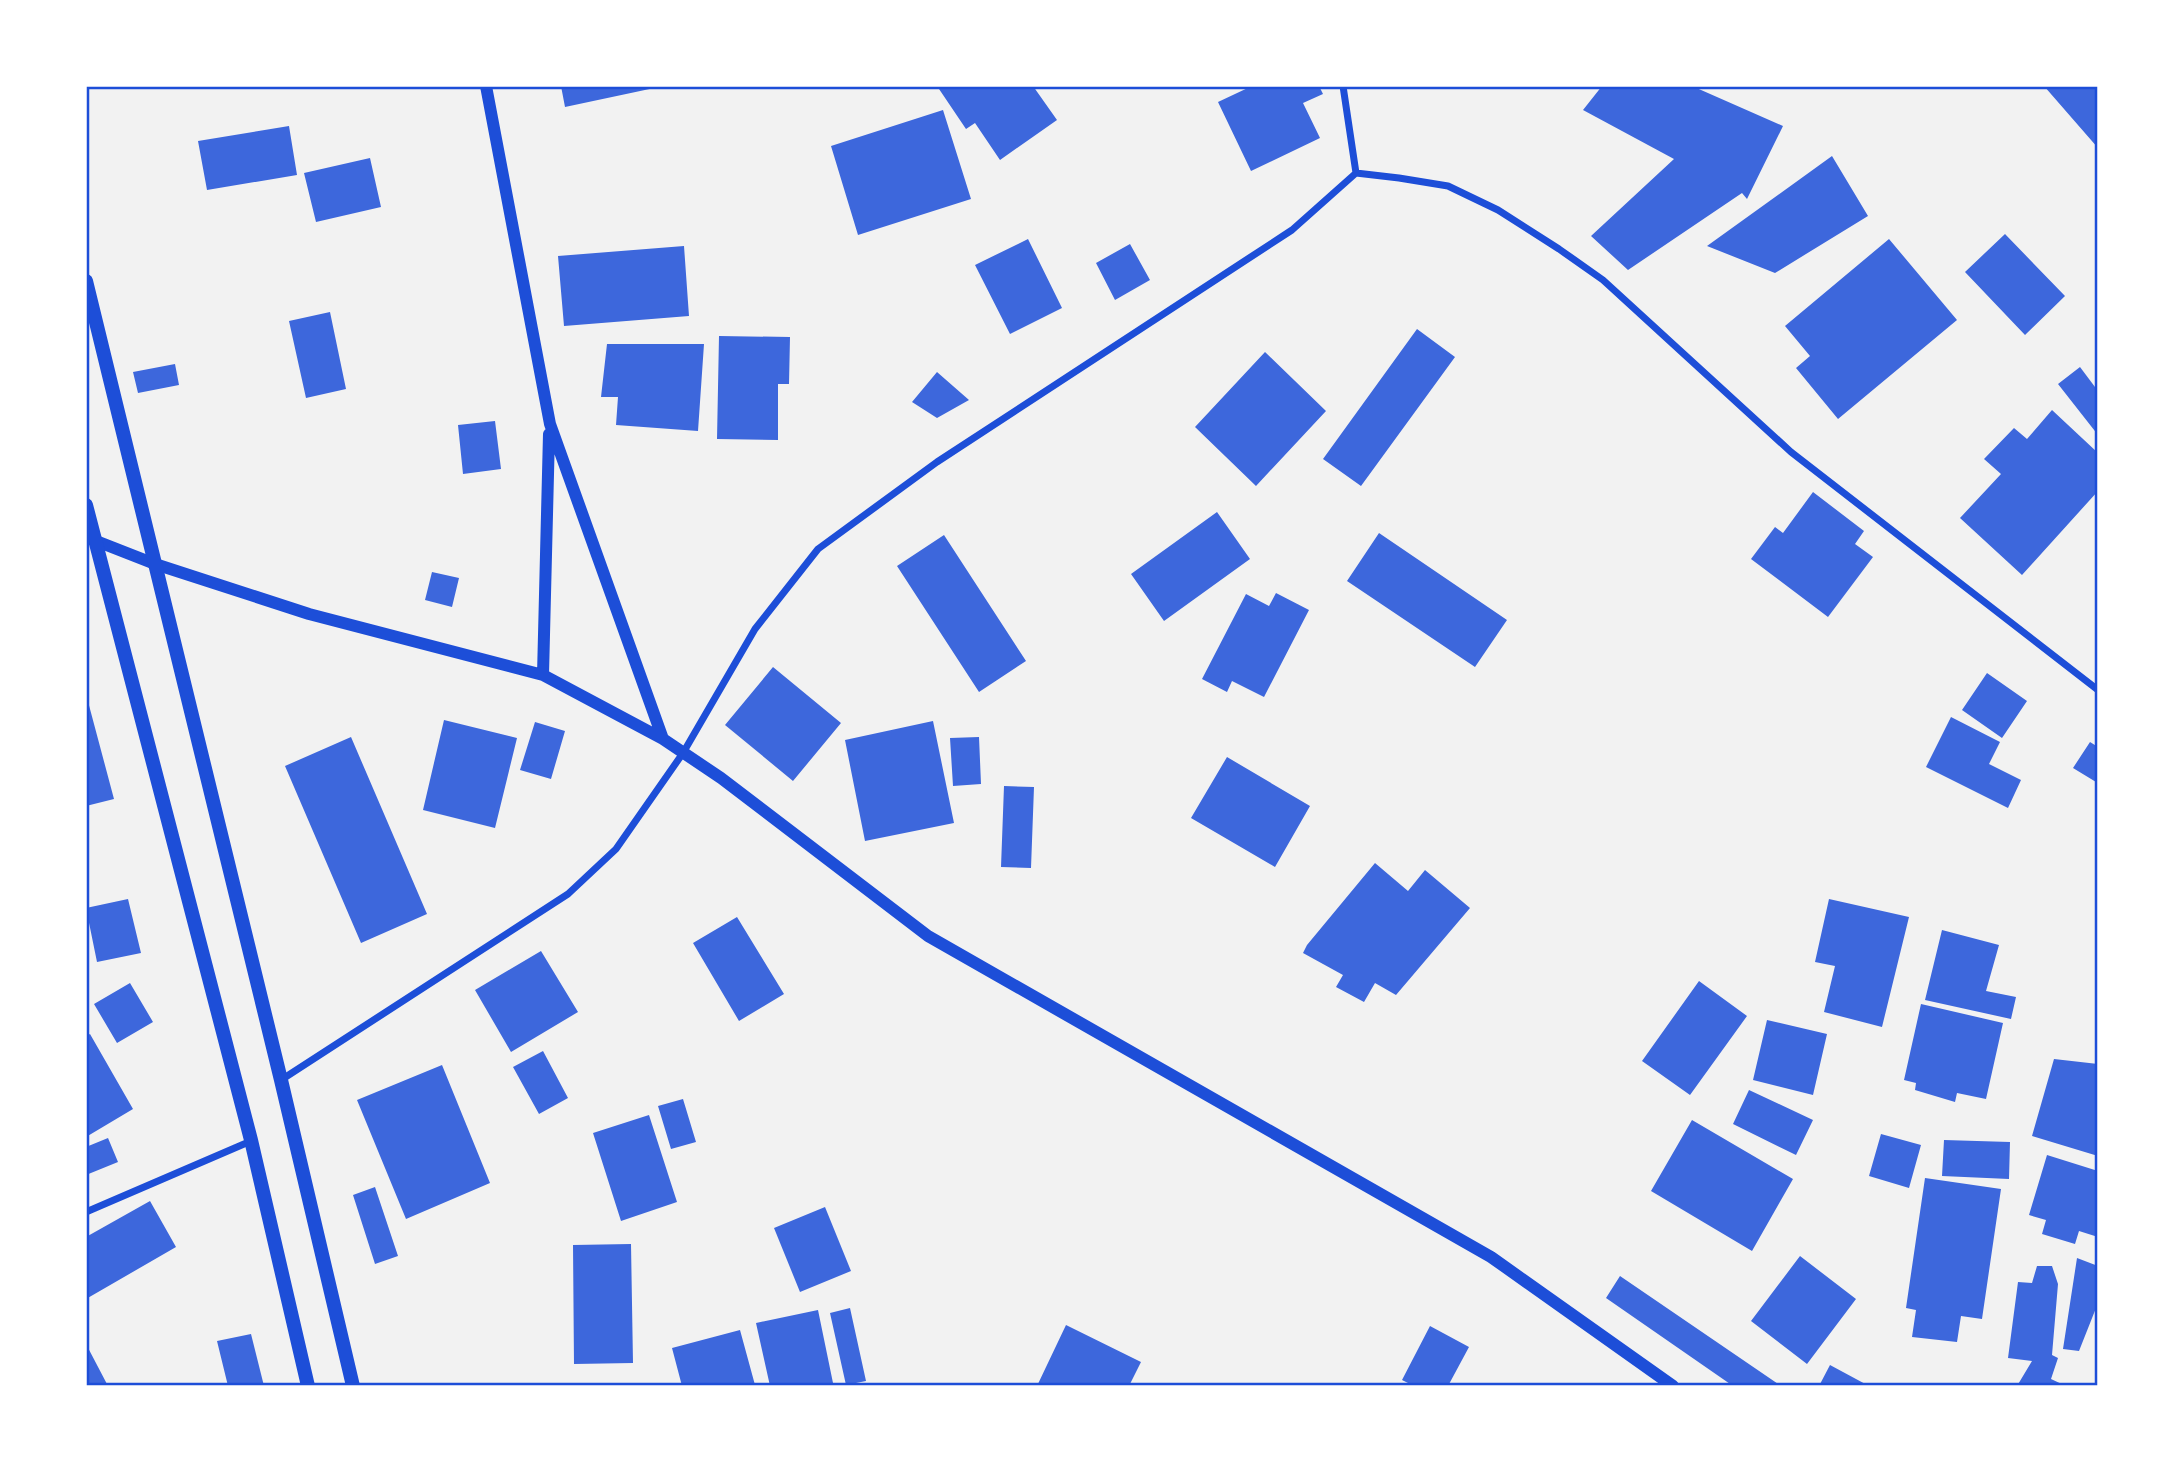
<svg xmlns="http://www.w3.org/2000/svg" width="2184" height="1472" font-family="'Source Sans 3',sans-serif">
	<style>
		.building { fill: #3d67dc }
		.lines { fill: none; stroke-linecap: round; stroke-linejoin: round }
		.minor { stroke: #1d4ed8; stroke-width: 7 }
		.tertiary { stroke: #1d4ed8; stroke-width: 12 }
		.secondary { stroke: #1d4ed8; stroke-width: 14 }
		.neatline { fill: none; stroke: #1d4ed8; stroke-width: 2.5 }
	</style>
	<rect width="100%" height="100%" fill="#f2f2f2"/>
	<path class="building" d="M561 86H659V87L565 107Z
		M937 86H1033L1057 120 1000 160 975 123 966 129Z
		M1252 86H1319L1323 94 1303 103 1320 138 1251 171 1218 102Z
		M1602 86H1692L1783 126 1747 199 1742 193 1628 270 1591 236 1674 159 1583 110Z
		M2044 86H2098V148Z
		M943 110 971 199 858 235 831 146Z
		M289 126 297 175 207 190 198 141Z
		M1832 156 1868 216 1775 273 1707 246Z
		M370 158 381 207 316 222 304 173Z
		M2005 234 2065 296 2025 335 1965 272Z
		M1028 239 1062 308 1010 334 975 265Z
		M1889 239 1957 320 1838 419 1796 368 1810 356 1785 326Z
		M1130 244 1150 280 1115 300 1096 263Z
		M684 246 689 316 564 326 558 256Z
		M330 312 346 389 306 398 289 321Z
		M1417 329 1455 357 1361 486 1323 459Z
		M719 336 790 337 789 384H778V440L717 439Z
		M607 344H704L698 431 616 425 618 397H601Z
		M1265 352 1326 411 1256 486 1195 427Z
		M175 364 179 385 138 393 133 372Z
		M2080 367 2098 391V435L2058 384Z
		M937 372 969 400 937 418 912 402Z
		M2052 410 2098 453V491L2022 575 1960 518 2001 474 1984 459 2014 428 2027 439Z
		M495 421 501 469 463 474 458 425Z
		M1813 492 1864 531 1855 544 1873 557 1828 617 1751 559 1775 527 1783 533Z
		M1217 512 1250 559 1164 621 1131 574Z
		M1379 533 1507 620 1475 667 1347 581Z
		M944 535 1026 661 979 692 897 566Z
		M432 572 459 578 452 607 425 600Z
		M1276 593 1309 610 1264 697 1232 681 1227 692 1202 679 1246 594 1269 606Z
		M773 667 841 723 793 781 725 725Z
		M1987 673 2027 701 2002 738 1962 710Z
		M86 694 114 799 86 806Z
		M1951 717 2000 742 1989 764 2021 780 2008 808 1926 767Z
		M444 720 517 738 495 828 423 810Z
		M933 721 954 823 865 841 845 740Z
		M535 722 565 731 551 779 520 770Z
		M351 737 427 914 361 943 285 766Z
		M979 737 981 784 953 786 950 738Z
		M2090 742 2098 747V779L2096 782 2073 768Z
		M1227 757 1310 806 1275 867 1191 818Z
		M1004 786 1034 787 1031 868 1001 867Z
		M1375 863 1408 891 1425 870 1470 908 1396 995 1375 983 1364 1002 1336 987 1343 975 1303 953 1307 945Z
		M128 899 141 953 97 962 86 908Z
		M1829 899 1909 917 1882 1027 1824 1012 1835 966 1815 962Z
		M737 917 784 994 739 1021 693 943Z
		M1942 930 1999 945 1986 991 2016 997 2011 1019 1925 1000Z
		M541 951 578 1012 511 1052 475 990Z
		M1699 981 1747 1016 1690 1095 1642 1061Z
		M130 983 153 1022 117 1043 94 1004Z
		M1921 1004 2003 1023 1986 1099 1957 1093 1955 1102 1915 1090 1916 1083 1904 1080Z
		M1767 1020 1827 1034 1813 1095 1753 1080Z
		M90 1034 133 1109 86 1137V1036Z
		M543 1051 568 1098 539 1114 513 1067Z
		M2054 1059 2098 1064V1156L2032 1136Z
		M442 1065 490 1183 406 1219 357 1100Z
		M1749 1090 1813 1120 1796 1155 1733 1124Z
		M683 1099 696 1142 671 1149 658 1106Z
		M649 1115 677 1202 621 1221 593 1133Z
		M1692 1120 1793 1179 1752 1251 1651 1191Z
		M1881 1134 1921 1145 1909 1188 1869 1176Z
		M108 1138 118 1162 86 1175V1147Z
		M1944 1140 2010 1142 2009 1179 1942 1176Z
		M2047 1155 2098 1171V1237L2079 1231 2075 1244 2042 1234 2046 1220 2029 1215Z
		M1925 1178 2001 1189 1982 1319 1961 1316 1957 1342 1912 1337 1916 1310 1906 1308Z
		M375 1187 398 1256 375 1264 353 1195Z
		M150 1201 176 1247 86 1299V1237Z
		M825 1207 851 1271 800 1292 774 1228Z
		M631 1244 633 1363 574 1364 573 1245Z
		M1800 1256 1856 1299 1807 1364 1751 1321Z
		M2077 1258 2098 1266V1303L2079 1351 2063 1349Z
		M2037 1266H2052L2058 1284 2052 1355 2058 1358 2051 1379 2066 1386H2017L2032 1361 2008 1358 2018 1282 2032 1283Z
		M1620 1276 1781 1386H1733L1606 1298Z
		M850 1308 866 1381 846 1385 830 1313Z
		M818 1310 833 1383 820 1386H770L756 1323Z
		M1066 1325 1141 1362 1129 1386H1037Z
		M1430 1326 1469 1347 1448 1386H1414L1402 1380Z
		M740 1330 755 1385 682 1386 672 1348Z
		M251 1334 264 1386H228L217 1341Z
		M86 1344 108 1386H86Z
		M1830 1365 1869 1386H1819Z"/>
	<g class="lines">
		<path class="minor" d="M1343 86 1356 173
			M281 1080 568 894 616 849 683 753 755 629 818 549 937 462 1292 230 1356 173 1399 178 1448 186 1498 210 1559 249 1603 280 1791 452 2098 690
			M86 1212 251 1141"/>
		<path class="tertiary" d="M486 86 550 424 663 739
			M86 537 155 564 309 614 543 675 663 739 721 778 928 936 1491 1257 1673 1386
			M543 675 549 434"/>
		<path class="secondary" d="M86 281 281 1080 353 1386
			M86 505 251 1140 308 1386"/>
	</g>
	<rect width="2184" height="1472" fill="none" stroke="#ffffff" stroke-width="175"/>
	<rect x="88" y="88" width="2008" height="1296" class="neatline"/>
</svg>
